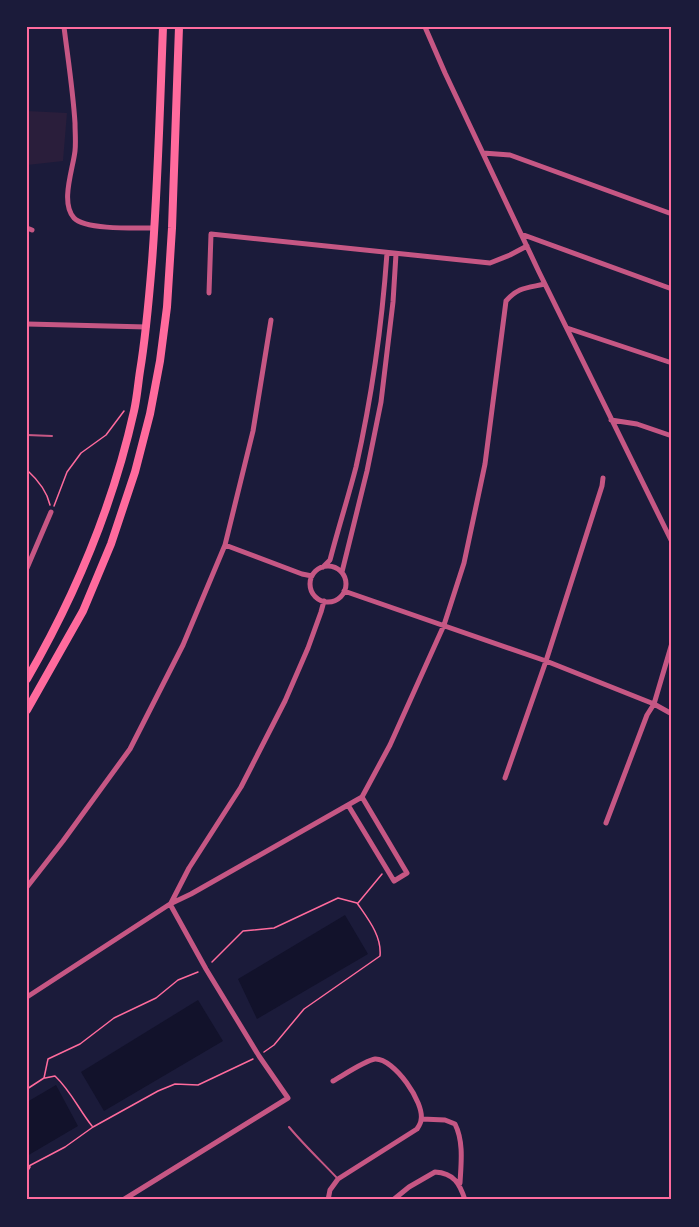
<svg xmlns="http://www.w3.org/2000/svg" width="699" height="1227" font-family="'Archivo Narrow',sans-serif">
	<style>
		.green { fill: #2a1e3b }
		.water { fill: #12122b }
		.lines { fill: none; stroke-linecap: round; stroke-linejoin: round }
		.path { stroke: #ff6b9d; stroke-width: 1.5 }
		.service { stroke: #c65784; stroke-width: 2 }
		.minor { stroke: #c65784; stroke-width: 5 }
		.primary { stroke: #ff6b9d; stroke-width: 8 }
		.neatline { fill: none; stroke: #ff6b9d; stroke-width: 2 }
	</style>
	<rect width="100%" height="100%" fill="#1b1b3a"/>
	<path class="green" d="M27 111 67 113 63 161 27 165Z"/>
	<path class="water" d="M345 915 368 954 257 1019 238 979Z
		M198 1000 223 1041 104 1111 81 1072Z
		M56 1085 78 1126 27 1156V1102Z"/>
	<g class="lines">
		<path class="path" d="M27 470C38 480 47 491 50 505
			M54 506 67 472 81 453 106 435 124 411
			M358 903 382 874
			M212 962 243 931 274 928 338 898 357 903C368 919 382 936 380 956L304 1009 274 1045 264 1052
			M45 1078 55 1076C71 1091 79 1110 92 1126
			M27 1089 44 1078 48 1059 80 1044 114 1018 156 998 178 980 198 972
			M27 1167 65 1147 93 1127 158 1091 175 1084 198 1085 253 1059
			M27 1172 30 1167"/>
		<path class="service" d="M27 435 52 436
			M289 1127C304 1145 321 1161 338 1179"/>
		<path class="minor" d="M64 27C68 59 73 91 75 123 75 132 76 142 75 151 73 169 60 203 74 218 85 230 137 228 155 228
			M425 27 445 73 539 272 672 542
			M483 153 510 155 672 214
			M27 228 32 230
			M521 234 672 289
			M209 293 211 234 490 263 510 255 527 246
			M27 324 147 327
			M567 328 672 363
			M611 420 637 424 672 436
			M225 545 302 574 312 576
			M310 584a18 18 0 1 1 36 0a18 18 0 1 1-36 0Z
			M323 567 330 560C338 529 348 498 356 467 372 396 382 324 387 253
			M27 568 51 512
			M342 572 367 471 381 402 393 302 396 254
			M344 591 546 661 654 704 672 714
			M505 778 546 661 602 486 603 478
			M348 805 394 881 407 873 362 797
			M606 823 647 715 654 704 672 643
			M27 887 63 841 130 749 183 645 225 545 253 431 271 320
			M171 903 189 868 241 787 285 701 308 648 321 612 324 601
			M27 997 170 904 191 894 362 797 390 745 444 625 464 563 485 464 506 301C518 287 527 288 545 284
			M422 1119 445 1120 455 1124C464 1142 461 1164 460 1183
			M123 1200 288 1098 259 1056 206 969 170 904
			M328 1200 330 1190 338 1179 417 1129C419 1126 421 1123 421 1120 425 1103 394 1058 375 1059 366 1060 342 1076 333 1081
			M393 1200 409 1187 435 1172C454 1173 460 1184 465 1200"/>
		<path class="primary" d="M27 679C75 596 113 505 134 411 137 398 138 384 140 371 146 335 149 299 152 262 158 184 160 105 163 27
			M27 710 83 611 111 544 135 472 150 414 160 361 167 307 172 228 179 27"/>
	</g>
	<rect width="699" height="1227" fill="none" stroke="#1b1b3a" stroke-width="57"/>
	<rect x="28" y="28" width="642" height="1170" class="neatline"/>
</svg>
